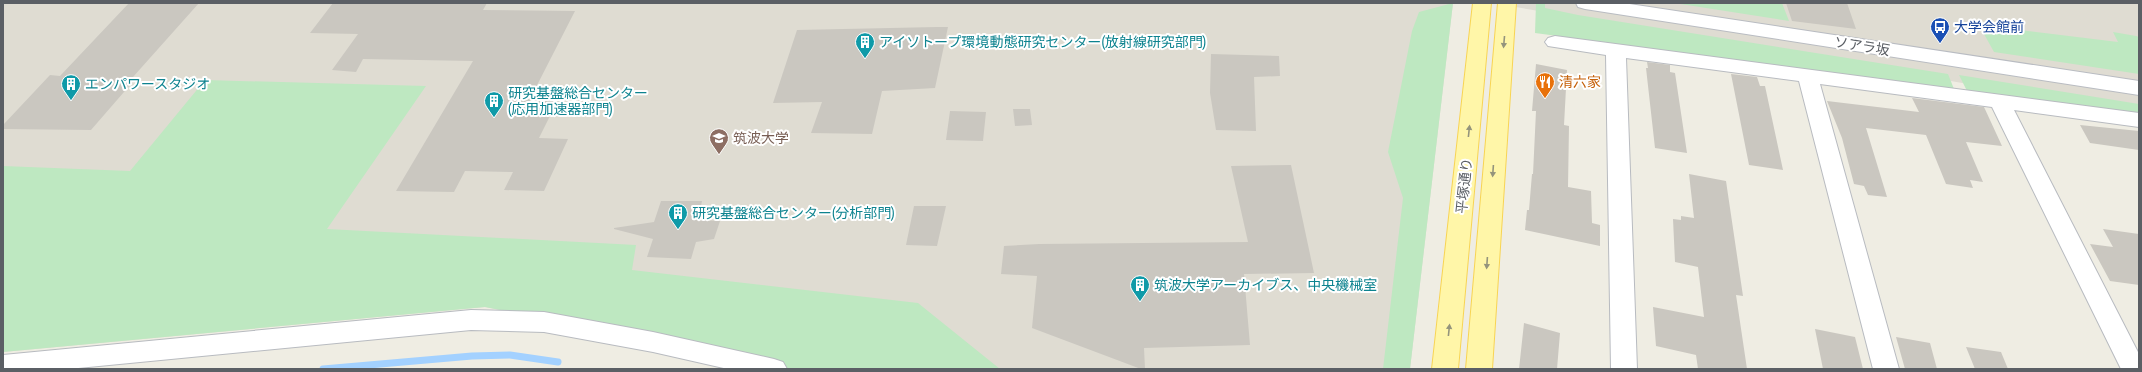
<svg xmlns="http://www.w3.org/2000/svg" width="2142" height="372" font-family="'Asap Condensed','Noto Sans JP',sans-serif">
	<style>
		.education { fill: #dfdcd2 }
		.green { fill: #bee8c1 }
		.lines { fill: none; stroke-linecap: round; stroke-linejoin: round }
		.stream { stroke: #a3d1ff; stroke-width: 7 }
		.building { fill: #cac7c0 }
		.street-casing { stroke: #b8bbc0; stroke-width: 2 }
		.secondary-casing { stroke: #b9bcc2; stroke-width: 2 }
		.primary-casing { stroke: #f8d453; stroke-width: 2 }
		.street { fill: #fff; fill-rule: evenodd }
		.secondary { fill: #fff; fill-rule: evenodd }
		.primary { fill: #fff6a8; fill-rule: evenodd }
		.oneway { fill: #94947c }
		.labels { text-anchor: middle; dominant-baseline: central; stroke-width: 4; stroke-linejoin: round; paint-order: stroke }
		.transit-label { font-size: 14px; fill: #164399; stroke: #fff; text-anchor: start }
		.culture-label { font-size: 14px; fill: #0d838f; stroke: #fff; text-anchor: start }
		.street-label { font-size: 14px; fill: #5b5f65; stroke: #fff }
		.food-label { font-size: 14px; fill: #c56008; stroke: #fff; text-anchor: start }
		.education-label { font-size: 14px; fill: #785e54; stroke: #fff; text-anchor: start }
	</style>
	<rect width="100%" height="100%" fill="#efede3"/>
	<path class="education" d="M3 3H1453L1410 369H791L485 307 3 352Z
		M1492 3H2139V113Z"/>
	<path class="green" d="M1453 3 1410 369H1383L1403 198 1388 152 1412 31 1419 12Z
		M1536 3H1545V8L1578 15 1948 74 1954 89 1535 33Z
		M1674 3H1782L1789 21Z
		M1979 25 2118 42 2113 32 2136 36 2139 37V74L1994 52Z
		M1959 75 2139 104V115L1967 91Z
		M205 80 426 86 327 229 636 245 632 270 918 303 1000 369H791L485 307 3 352V166L130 171Z"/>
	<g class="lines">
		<path class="stream" d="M323 369 472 356 510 355 558 362"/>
	</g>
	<path class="building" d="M129 3H199L133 77H137L91 130 3 129V125L50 75 60 76Z
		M333 3H487L483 10 575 11 531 97 559 98 539 138 568 139 544 191 504 190 513 172 465 171 454 192 396 191 473 61 363 59 356 72 332 70 358 34 310 33Z
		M1786 3H1847L1856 29 1792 21Z
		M937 27H948L935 88 882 91 872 134 811 133 822 102 773 103 797 30Z
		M1211 54 1279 56 1280 76 1254 77 1256 131 1216 130 1210 93Z
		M1647 62 1670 65V72L1675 73 1687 153 1655 148 1646 68H1648Z
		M1536 64 1567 70 1564 125 1569 126 1568 187 1591 191 1592 223 1600 225V246L1525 230 1527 210H1529L1532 174H1533L1536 111H1532Z
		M1731 74 1757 77 1760 86H1765L1783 170 1749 165Z
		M1912 98 1984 107 2002 146 1966 142 1983 182 1970 180 1973 188 1946 184 1926 135 1866 128 1887 197 1868 195 1864 186 1854 184 1842 138 1827 101 1919 112Z
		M1013 109H1030L1032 125 1015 126Z
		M950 111 986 112 983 141 946 140Z
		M2080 125 2139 131V150L2090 143Z
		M1291 165 1314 273 1244 274 1250 345 1144 348 1145 369H1141L1032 328 1037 276 1001 274 1004 246 1039 244 1248 242 1231 166Z
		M1689 174 1726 181 1743 296 1736 295 1747 369H1698L1696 355 1656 346 1653 307 1704 317 1698 267 1675 262 1673 219 1681 220V216L1694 218Z
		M661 201H702L698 220 720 221 714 239 696 242 691 259 647 257 653 239 614 229V228L654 222Z
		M914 206H946L937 246 906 245Z
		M2103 229 2139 234V285L2110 281 2090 244 2113 247Z
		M1524 323 1560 333 1557 369H1519Z
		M1815 329 1855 337 1863 369H1823Z
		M1896 337 1930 343 1937 369H1905Z
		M1966 347 2001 352 2008 369H1975Z"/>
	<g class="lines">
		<defs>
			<path id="street" d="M1555 36 2139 113V127L2014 110 2139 354V369H2121L1992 107 1820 84 1899 369H1873L1799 81 1626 58 1637 369H1611L1606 55 1548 46 1545 42 1548 38Z
				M471 310 544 312 653 332 774 359 783 362 787 369H728L653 352 544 332 471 330 68 369H3V355Z"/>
			<path id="secondary" d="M1576 3H1623L2139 81V95L1585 9 1578 7Z"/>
			<path id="primary" d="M1473 3H1491L1458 369H1432Z
				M1498 3H1516L1492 369H1466Z"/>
		</defs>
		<use href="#street" class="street-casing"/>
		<use href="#secondary" class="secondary-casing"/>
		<use href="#primary" class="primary-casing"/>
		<use href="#street" class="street"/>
		<use href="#secondary" class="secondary"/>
		<use href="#primary" class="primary"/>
	</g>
	<defs><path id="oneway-solid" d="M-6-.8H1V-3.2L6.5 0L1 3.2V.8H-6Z"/></defs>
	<g class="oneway">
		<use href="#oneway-solid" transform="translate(1504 42) rotate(95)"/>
		<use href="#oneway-solid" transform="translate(1469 131) rotate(-84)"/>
		<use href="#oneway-solid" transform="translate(1493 171) rotate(94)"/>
		<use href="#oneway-solid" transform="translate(1487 263) rotate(94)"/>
		<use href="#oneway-solid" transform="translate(1449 330) rotate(-84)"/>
	</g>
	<defs>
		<symbol id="bus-pin" viewBox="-11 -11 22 30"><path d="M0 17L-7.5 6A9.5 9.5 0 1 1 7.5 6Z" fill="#1a4fb4" stroke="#fff"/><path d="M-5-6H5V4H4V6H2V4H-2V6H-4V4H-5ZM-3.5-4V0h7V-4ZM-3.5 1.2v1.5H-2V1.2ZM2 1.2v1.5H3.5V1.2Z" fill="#fff"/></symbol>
		<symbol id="building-pin" viewBox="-11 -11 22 30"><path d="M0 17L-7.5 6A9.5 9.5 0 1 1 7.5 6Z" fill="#0f9aa8" stroke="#fff"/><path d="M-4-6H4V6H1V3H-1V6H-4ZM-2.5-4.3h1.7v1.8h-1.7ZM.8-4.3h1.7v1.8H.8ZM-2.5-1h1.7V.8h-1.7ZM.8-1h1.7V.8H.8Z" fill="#fff"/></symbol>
		<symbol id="restaurant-pin" viewBox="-11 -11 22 30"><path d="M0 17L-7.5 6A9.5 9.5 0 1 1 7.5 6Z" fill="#e8710a" stroke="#fff"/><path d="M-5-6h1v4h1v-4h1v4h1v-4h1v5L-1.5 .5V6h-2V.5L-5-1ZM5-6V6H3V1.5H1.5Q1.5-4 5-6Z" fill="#fff"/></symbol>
		<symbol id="university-pin" viewBox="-11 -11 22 30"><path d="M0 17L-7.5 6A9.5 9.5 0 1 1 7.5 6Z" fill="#8d6e63" stroke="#fff"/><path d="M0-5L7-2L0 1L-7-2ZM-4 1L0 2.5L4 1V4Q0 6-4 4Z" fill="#fff"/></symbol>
	</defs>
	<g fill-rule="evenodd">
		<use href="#bus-pin" x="1929" y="16" width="22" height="30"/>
		<use href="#building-pin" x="854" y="31" width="22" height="30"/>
		<use href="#restaurant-pin" x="1534" y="71" width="22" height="30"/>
		<use href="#building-pin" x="60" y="73" width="22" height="30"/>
		<use href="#building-pin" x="483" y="90" width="22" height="30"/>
		<use href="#university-pin" x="708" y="127" width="22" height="30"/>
		<use href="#building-pin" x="667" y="202" width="22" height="30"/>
		<use href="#building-pin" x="1129" y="274" width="22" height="30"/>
	</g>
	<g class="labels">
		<g class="transit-label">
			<text x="1954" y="27">大学会館前</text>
		</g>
		<g class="culture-label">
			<text x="879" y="42">アイソトープ環境動態研究センター(放射線研究部門)</text>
			<text x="85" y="84">エンパワースタジオ</text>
			<text x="508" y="93">研究基盤総合センター<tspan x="508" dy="16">(応用加速器部門)</tspan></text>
			<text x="692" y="213">研究基盤総合センター(分析部門)</text>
			<text x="1154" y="285">筑波大学アーカイブス、中央機械室</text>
		</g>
		<g class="street-label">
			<text transform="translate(1862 46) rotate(9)">ソアラ坂</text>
			<text transform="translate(1464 186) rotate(-84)">平塚通り</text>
		</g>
		<g class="food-label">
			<text x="1559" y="82">清六家</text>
		</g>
		<g class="education-label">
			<text x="733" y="138">筑波大学</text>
		</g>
	</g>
	<rect width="2142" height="372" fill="none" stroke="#5b5f65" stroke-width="8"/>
</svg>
